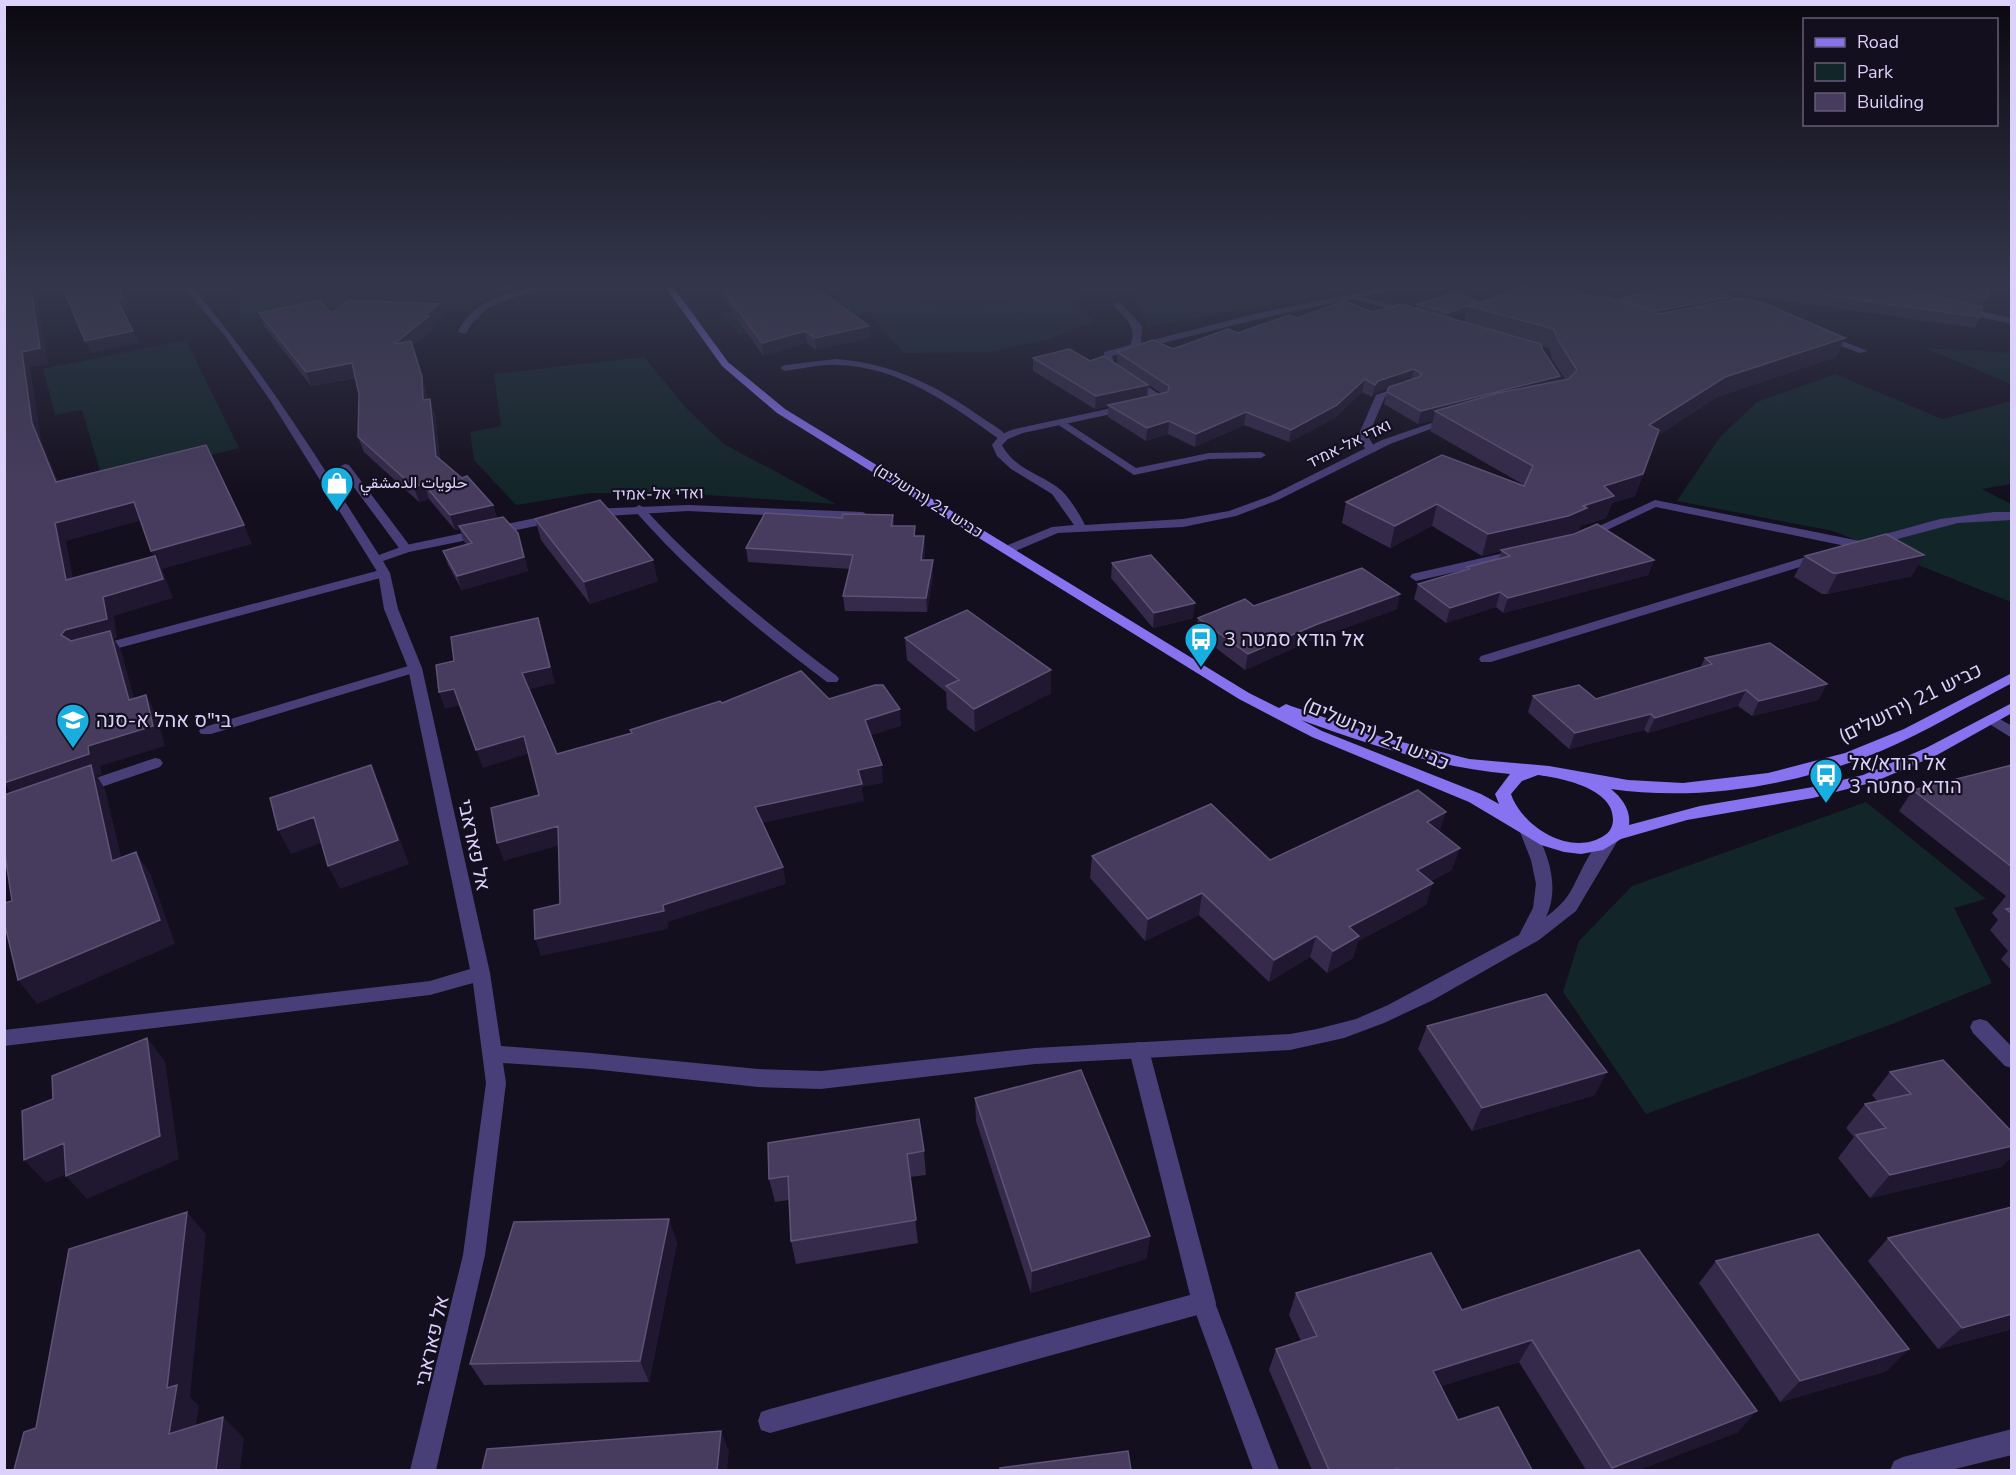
<svg xmlns="http://www.w3.org/2000/svg" width="2016" height="1475" font-family="'Nunito Sans',Vazirmatn,Heebo,sans-serif">
	<style>
		.green { fill: #122528 }
		.lines { fill: none; stroke-linecap: round; stroke-linejoin: round }
		.stream { fill: #0e1738; fill-rule: evenodd }
		.service { fill: #493f78; fill-rule: evenodd }
		.minor { fill: #493f78; fill-rule: evenodd }
		.secondary { fill: #8772f0; fill-rule: evenodd }
		.wall { fill: #352a4a; fill-rule: evenodd }
		.shaded-wall { fill: #201731 }
		.building { fill: #473c5d; stroke: #5e5376; stroke-width: 1.5 }
		.labels { text-anchor: middle; dominant-baseline: central; stroke-width: 4.5; stroke-linejoin: round; paint-order: stroke }
		.far-street-label { font-size: 16px; fill: #dcd1fa; stroke: #140f1e }
		.far-poi-label { font-size: 16px; fill: #dcd1fa; stroke: #140f1e; text-anchor: start }
		.poi-label { font-size: 20px; fill: #dcd1fa; stroke: #140f1e; text-anchor: start }
		.street-label { font-size: 20px; fill: #dcd1fa; stroke: #140f1e }
	</style>
	<rect width="100%" height="100%" fill="#140f1e"/>
	<path class="green" d="M243 288H518L500 293 465 309 348 306 241 321 238 292Z
		M913 288H1082L1077 305 1095 322 1045 340 989 352 904 353 868 313 739 335 720 313Z
		M1130 288H1316L1328 294 1148 327Z
		M186 340 239 448 103 481 82 410 55 415 43 369Z
		M1925 348 2011 353V384Z
		M644 357 687 409 724 444 836 504 694 494 590 493 516 505 474 460 470 432 501 426 494 374Z
		M1835 374 1942 419 2011 401V484L1982 489 2011 504V602L1833 531 1677 501 1720 437 1757 402Z
		M1866 802 1986 899 1954 908 1992 983 1895 1023 1646 1114 1563 992 1579 941 1632 886Z"/>
	<g class="lines">
		<path class="stream" d="M1093 288H1106L1002 304 943 305 828 293 825 291 828 289 943 301 1002 300Z"/>
		<path class="service" d="M836 359C890 363 934 384 978 415 988 422 1000 428 1008 437L1007 439H999C950 404 899 366 836 365 819 364 802 369 785 371L780 368 785 365Z
			M1402 386 1411 388 1385 397 1368 436 1376 450 1375 452H1367L1358 436 1376 395Z
			M1061 419 1136 468 1209 453 1261 452 1266 455 1261 458 1209 459 1134 475 1057 424 1056 422Z
			M345 464 349 465 410 546V552H402L339 467Z
			M1655 500 1860 541 1866 545 1860 549 1656 507 1590 538H1582L1580 535Z
			M639 505 643 507C701 571 768 624 837 676L839 679 837 682H827C758 630 692 576 635 511L633 509Z
			M1517 550 1523 554 1521 557 1416 581 1410 577 1412 574Z
			M384 569 390 573 388 576 100 653 93 649 95 646Z
			M415 664 420 665 422 668 420 671 211 734H201L199 731 201 728Z
			M1991 714 2012 726V738L1986 722 1984 719Z
			M155 758 160 759 163 763 160 767 84 793 78 792 76 788 78 784Z
			M1139 1042 1146 1044 1149 1050 1216 1303 1212 1311 770 1433 761 1430 758 1421 761 1412 770 1409 1190 1295 1129 1050 1132 1044Z"/>
		<path class="minor" d="M184 288H192C264 370 320 463 379 555L406 545 555 514 561 518 555 522 409 552 383 561 390 573 398 609 422 668 490 973 501 1046 592 1053 758 1069 821 1071 1035 1048 1290 1034 1317 1029 1356 1019 1388 1005 1519 935 1533 908 1536 884 1531 860 1520 832 1522 828H1534C1549 855 1560 888 1546 917 1555 910 1563 903 1569 894 1579 879 1595 830 1616 836L1618 840 1576 911 1539 940 1433 1000 1384 1023 1344 1038 1290 1050 1035 1064 821 1089 758 1087 592 1069 503 1063 506 1083 485 1255 436 1470H410L463 1255 486 1083 473 983 430 995 4 1046V1030L430 981 470 969 408 668 384 609 378 573 270 400 225 336Z
			M533 288H548L512 298 488 308 472 323 466 334 458 332C472 302 503 294 533 288Z
			M1384 288H1398L1362 297 1411 310V314L1353 299 1254 320 1112 356 1115 367 1166 398V402L1151 404 1150 402 1154 399 1105 368 1104 352 1130 345C1138 328 1126 319 1115 307V303H1121L1142 326 1141 343 1254 314Z
			M1961 307 2012 318V324L1958 312V308Z
			M1821 335H1827L1868 351 1860 353 1821 339Z
			M1126 405 1131 408 1130 410 1023 433 1008 439 1002 445C1014 469 1042 474 1061 490 1071 500 1079 513 1085 525L1183 519 1229 511 1270 496 1382 440 1446 418 1455 420 1390 444 1278 500 1236 516 1183 527 1058 533 1011 553H1003V547L1052 527 1074 525 1052 494 1011 469 997 456 992 445C999 434 1007 431 1019 428Z
			M688 505 863 512 869 516 863 520 688 511 590 517 584 513 590 509Z
			M1994 512H2012V520L1958 523 1871 546 1865 542 1867 539 1940 519Z
			M1819 553 1823 554 1825 557 1823 560 1491 662H1481L1479 659 1481 656Z
			M1980 1019 1987 1021 2012 1047V1068L2005 1066 1973 1033 1970 1027 1973 1021Z
			M1204 1291 1212 1295 1279 1470H1253L1192 1303 1196 1295Z
			M2012 1429V1455L1951 1470H1890L1894 1461 1903 1457Z"/>
		<path class="secondary" d="M666 288H674L728 362 785 409 1249 693 1279 708 1286 704 1291 706 1382 737 1469 759 1549 766 1628 780 1683 783 1768 773 1845 753 1904 729 2012 673V683C1968 706 1926 732 1881 751 1798 785 1700 802 1611 789 1622 798 1631 810 1629 825L1700 806 1813 787 1863 775 1926 748 2012 703V713L1937 755 1874 782 1813 798 1687 820 1621 839 1603 850 1581 854 1564 852 1541 845 1469 802 1312 737 1239 699 777 413 722 366ZM1301 720C1368 744 1438 768 1510 774L1495 794 1499 804 1481 794 1322 731ZM1538 775C1561 778 1613 788 1613 819 1613 825 1611 831 1605 835 1572 858 1522 827 1511 794L1522 781Z"/>
	</g>
	<path class="wall" d="M719 288H833L819 290 869 326 870 338 816 350 807 343 763 356 719 292Z
		M1652 288H1985L1987 298 1982 307 1980 317 1975 328 1717 291 1728 300 1845 338 1836 357 1717 397 1657 436 1635 496 1612 503 1606 518 1580 526 1579 530 1564 536 1654 560 1648 575 1503 613 1496 607 1446 623 1414 599 1418 584 1466 569 1467 567 1499 559 1501 551 1482 556 1432 526 1390 548 1342 523 1346 502 1524 485 1430 431 1433 420 1418 424 1384 404 1388 388 1375 393 1372 397 1362 392 1335 418 1289 442 1244 425 1195 447 1168 434 1146 441 1108 417V406L1095 409 1033 371V358L1090 361 1148 385 1147 396 1161 393 1117 364V352L1173 349 1297 318 1416 308 1417 304 1597 298 1618 301 1619 299 1655 289ZM1466 312 1464 322 1450 318ZM1541 346 1549 348 1552 359 1565 379 1558 381 1542 349Z
		M439 304 443 317 432 326 433 329 412 346 426 391 427 400 435 414 440 459 493 505 497 518 518 533 528 571 462 590 448 565 443 551 466 544 463 540 460 529 455 530 429 499 419 502 364 452 358 437 359 394 355 378 311 386 264 326 259 313H331Z
		M893 515 894 526 916 536H924L925 550 924 560H933V575L927 612 845 611 843 596 850 569 748 562 746 548 842 518Z
		M535 519 658 581 590 604 541 540Z
		M1805 556 1912 576 1827 594H1822L1794 577Z
		M1112 563 1193 618 1153 628 1111 578Z
		M1254 606 1397 609 1312 640 1245 670 1196 633 1198 618Z
		M905 638 1051 693 975 732 947 709 946 692 907 660Z
		M1705 658 1827 684 1818 700 1752 716 1738 706 1648 733 1644 730 1569 749 1528 712 1533 696 1596 699 1700 668Z
		M2012 765V971L2001 959 2008 951 1990 930 1998 920 1992 913 2006 896 1899 811 1913 790Z
		M1440 832 1452 870 1431 881 1426 905 1358 941 1353 958 1327 973 1310 957 1269 982 1199 915 1145 941 1090 878 1092 856 1270 860Z
		M1427 1026 1595 1095 1472 1131 1418 1049Z
		M1890 1072 2012 1132V1156L2001 1167 1870 1198 1838 1158 1854 1137 1846 1128 1865 1104 1877 1101 1872 1095Z
		M975 1098 1150 1236 1146 1259 1031 1293 976 1121Z
		M768 1143 924 1151 926 1175 910 1177 918 1243 796 1264 791 1241 789 1200 775 1202 769 1179Z
		M2012 1207V1329L1938 1349 1868 1261 1888 1238Z
		M677 1242 649 1382 484 1385 470 1364Z
		M1716 1261 1887 1371 1780 1402 1699 1283Z
		M1296 1293 1462 1310 1738 1432 1639 1470H1586L1519 1362 1441 1386 1458 1420 1532 1470H1312L1269 1370 1276 1349 1301 1341 1289 1315Z"/>
	<path class="shaded-wall" d="M31 288H36L48 364 30 367 41 440 66 500 56 482 32 423 22 352Z
		M120 288H123L128 311 123 312 117 300Z
		M806 288H833L807 291Z
		M1730 297 1726 307 1652 322 1656 311Z
		M439 304 443 317 432 326 433 329 412 346 426 391 428 415 394 344 424 316Z
		M1468 306 1466 312 1447 319 1448 313Z
		M869 326 870 338 816 350 815 338Z
		M133 331 139 343 91 353 85 341Z
		M805 331 807 343 763 356 762 343Z
		M1845 338 1836 357 1717 397 1657 436 1635 496 1612 503 1606 518 1580 526 1579 530 1560 538 1501 550V551L1482 556 1488 534 1583 506 1604 486 1649 425 1725 377Z
		M352 363 357 377 311 386 306 372Z
		M1414 369 1411 381 1375 393 1372 397 1375 385 1378 381Z
		M1560 376 1556 388 1435 411 1433 420 1418 424 1421 411Z
		M1365 379 1362 392 1335 418 1289 442 1291 430Z
		M1148 385 1147 398 1108 405V406L1095 409 1096 396Z
		M430 399 435 414 441 471 436 456Z
		M1246 412 1244 425 1195 447 1196 434Z
		M1169 421 1168 434 1146 441 1147 428Z
		M424 484 429 499 419 502 414 487Z
		M134 502 143 520 66 541 77 599 66 580 55 523Z
		M1437 504 1432 526 1390 548 1395 526Z
		M493 505 498 521 459 526 460 529 455 530 450 515Z
		M244 525 252 544 162 569 173 598 114 616 117 638 114 639 121 650 140 720 76 649 61 635 65 630 103 597 159 567 151 551Z
		M518 533 528 571 462 590 457 576Z
		M924 536 925 550 922 574 921 560Z
		M1924 555 1912 576 1827 594 1838 573Z
		M653 560 658 581 590 604 584 582Z
		M933 560V575L927 612 926 598Z
		M1654 560 1648 575 1503 613 1508 598Z
		M1500 592 1496 607 1446 623 1450 608Z
		M1400 594 1397 609 1312 640 1245 670 1248 654 1315 625Z
		M1195 603 1193 618 1153 628 1154 613Z
		M538 618 555 683 527 690 522 673Z
		M1051 670V693L975 732 974 709Z
		M1827 684 1818 700 1752 716 1759 701Z
		M454 689 460 705 445 709 439 692Z
		M1746 690 1738 706 1648 733 1655 718Z
		M146 695 157 715 165 746 100 766 102 774 97 776 105 789 128 885 19 803 4 783 88 746Z
		M900 709 901 726 866 737 865 720Z
		M1651 714 1644 730 1569 749 1575 733Z
		M524 736 530 753 483 768 476 750Z
		M371 765 381 788 409 864 340 889 328 866Z
		M882 765 883 783 862 787 864 801 758 824 755 807 858 770Z
		M1446 812 1439 834 1427 822Z
		M314 817 326 841 291 854 278 830Z
		M558 826 564 844 504 861 497 843Z
		M1460 848 1452 870 1411 891 1417 870Z
		M136 852 151 875 175 944 37 1004 18 980Z
		M783 867 786 884 668 922V929L541 956 535 939 663 905Z
		M1433 883 1426 905 1358 941 1353 958 1327 973 1333 951 1349 927Z
		M1202 893 1199 915 1145 941 1148 919Z
		M1316 936 1310 957 1269 982 1274 960Z
		M147 1038 165 1061 179 1159 87 1199 66 1176Z
		M1607 1072 1595 1095 1472 1131 1482 1108Z
		M64 1143 85 1166 46 1183 24 1160Z
		M2012 1146V1156L2001 1167 1870 1198 1890 1175Z
		M187 1212 206 1234 190 1397 199 1406 191 1455 169 1434 167 1388Z
		M669 1219 677 1242 649 1382 640 1361Z
		M1150 1236 1146 1259 1031 1293 1032 1271Z
		M2012 1314V1329L1938 1349 1962 1328Z
		M1532 1340 1519 1362 1422 1392 1433 1371Z
		M1909 1349 1887 1371 1780 1402 1800 1381Z
		M1757 1411 1738 1432 1639 1470H1610L1612 1468Z
		M223 1417 244 1438 240 1470H216Z
		M721 1431 729 1451 727 1470H717Z"/>
	<path class="building" d="M4 288H31L40 348 22 352 32 423 56 482 206 445 244 525 151 551 134 502 55 523 66 580 155 556 163 579 103 597 107 619 65 630 61 635 71 641 110 631 129 700 146 695 153 726 88 746 89 754 4 783V738H6L4 731Z
		M63 288H120L123 299 117 300 133 331 85 341Z
		M722 288H816L869 326 815 338 805 331 762 343Z
		M1521 288H1567L1597 298 1604 296 1659 314 1740 298 1766 304 1845 338 1725 377 1649 425 1659 430 1643 474 1604 486 1614 496 1583 506 1587 508 1568 516 1488 534 1437 504 1395 526 1346 502 1442 455 1524 486 1533 466 1435 411 1498 393 1569 379 1577 370 1558 340 1554 329 1468 306Z
		M1661 288H1710L1730 297 1656 311 1619 299Z
		M1773 288H1899L1983 307 1980 317Z
		M1937 288H1985L1990 289 1987 298Z
		M1456 292 1478 302 1448 313 1417 304Z
		M319 300 331 313 349 300 439 304 424 316H429L394 344 411 341 422 377 423 400 430 399 436 456 462 478 467 476 493 505 450 515 424 484 414 487 358 437 359 394 352 363 306 372 259 313Z
		M1345 301 1372 312 1401 304 1541 344 1542 349 1560 376 1421 411 1387 392 1389 387 1419 377 1422 374 1414 369 1378 381 1375 385 1365 379 1337 405 1291 430 1246 412 1196 434 1169 421 1147 428 1108 405 1168 392 1169 386 1117 352 1153 340 1173 349 1228 329 1238 333 1289 315 1297 318Z
		M1069 349 1090 361 1104 356 1148 385 1096 396 1033 358Z
		M600 500 653 560 584 582 535 519Z
		M765 513 842 518 843 514 893 515 891 526H915L914 536H924L921 560H933L926 598 843 596 853 555 746 548Z
		M503 517 518 533 524 557 457 576 443 551 472 543 459 526Z
		M1597 524 1654 560 1508 598 1500 592 1450 608 1418 584 1469 569 1467 567 1510 556 1501 550 1574 534Z
		M1886 534 1924 555 1838 573H1833L1805 556Z
		M1151 555 1195 603 1154 613 1112 563Z
		M1362 568 1400 594 1315 625 1248 654 1198 618 1245 599 1254 606Z
		M967 610 1051 670 974 709 946 686 959 680 905 638Z
		M538 618 550 667 522 673 557 754 632 733 630 730 720 701 722 703 801 671 829 699 875 685H883L900 709 865 720 882 765 858 770 862 784 755 807 783 867 663 905 664 911 535 939 534 910 560 904 558 826 497 843 491 808 539 795 524 736 476 750 454 689 439 692 436 665 454 661 451 637Z
		M1770 643 1827 684 1759 701 1746 690 1655 718 1651 714 1575 733 1533 696 1579 685 1596 699 1712 664 1705 658Z
		M91 765 112 861 136 852 160 920 18 980 4 921V903L12 901 4 848V795Z
		M371 765 398 840 328 866 314 817 278 830 270 798Z
		M2012 765V867L1913 790Z
		M1418 790 1446 812 1427 822 1460 848 1417 870 1433 883 1349 927 1359 936 1333 951 1316 936 1274 960 1202 893 1148 919 1092 856 1211 804 1270 860Z
		M2012 908V914L2006 909Z
		M1546 994 1607 1072 1482 1108 1427 1026Z
		M147 1038 160 1136 66 1176 64 1143 24 1160 22 1111 53 1099 52 1076Z
		M1943 1060 2012 1132V1146L1890 1175 1856 1135 1886 1128 1865 1104 1911 1094 1890 1072Z
		M1081 1070 1150 1236 1032 1271 975 1098Z
		M919 1119 924 1151 907 1154 916 1220 791 1241 788 1176 769 1179 768 1143Z
		M2012 1207V1314L1962 1328 1888 1238Z
		M187 1212 167 1388 177 1385 169 1434 223 1417 216 1470H14L24 1432 36 1428 69 1249Z
		M669 1219 640 1361 470 1364 514 1222Z
		M1818 1234 1909 1349 1800 1381 1716 1261Z
		M1639 1250 1757 1411 1612 1468 1532 1340 1433 1371 1458 1420 1498 1407 1532 1470H1398V1469L1392 1470H1329L1276 1349 1317 1336 1296 1293 1431 1253 1462 1310Z
		M721 1431 717 1470H482L487 1449Z
		M1128 1451 1131 1470H1000V1468Z"/>
	<linearGradient id="sky" x2="0" y2="1"><stop stop-color="#0b0810"/><stop offset="0.58" stop-color="#34374c"/><stop offset="1" stop-color="#34374c" stop-opacity="0"/></linearGradient>
	<rect width="2016" height="494" fill="url(#sky)"/>
	<defs>
		<symbol id="shop-pin" viewBox="-11 -11 22 30"><path d="M0 17L-7.5 6A9.5 9.5 0 1 1 7.5 6Z" fill="#18aedf" stroke="#140f1e"/><path d="M-5-2.5h2.3a2.7 3.5 0 0 1 5.4 0H5L5.5 6h-11ZM-1.5-2.5h3a1.5 2.3 0 0 0-3 0Z" fill="#fff"/></symbol>
		<symbol id="bus-pin" viewBox="-11 -11 22 30"><path d="M0 17L-7.5 6A9.5 9.5 0 1 1 7.5 6Z" fill="#18aedf" stroke="#140f1e"/><path d="M-5-6H5V4H4V6H2V4H-2V6H-4V4H-5ZM-3.5-4V0h7V-4ZM-3.5 1.2v1.5H-2V1.2ZM2 1.2v1.5H3.5V1.2Z" fill="#fff"/></symbol>
		<symbol id="school-pin" viewBox="-11 -11 22 30"><path d="M0 17L-7.5 6A9.5 9.5 0 1 1 7.5 6Z" fill="#18aedf" stroke="#140f1e"/><path d="M0-5L7-2L0 1L-7-2ZM-4 1L0 2.5L4 1V4Q0 6-4 4Z" fill="#fff"/></symbol>
	</defs>
	<g fill-rule="evenodd">
		<use href="#shop-pin" x="318" y="464" width="38" height="52"/>
		<use href="#bus-pin" x="1182" y="620" width="38" height="52"/>
		<use href="#school-pin" x="54" y="701" width="38" height="52"/>
		<use href="#bus-pin" x="1807" y="756" width="38" height="52"/>
	</g>
	<g class="labels">
		<g class="far-street-label">
			<text transform="translate(1349 444) rotate(-26)">ואדי אל-אמיד</text>
			<text transform="translate(658 494) rotate(-1)">ואדי אל-אמיד</text>
			<text transform="translate(928 501) rotate(32)">כביש 21 (ירושלים)</text>
		</g>
		<g class="far-poi-label">
			<text x="360" y="483">حلويات الدمشقي</text>
		</g>
		<g class="poi-label">
			<text x="1224" y="639">אל הודא סמטה 3</text>
			<text x="96" y="720">בי"ס אהל א-סנה</text>
			<text x="1849" y="763">אל הודא/אל<tspan x="1849" dy="23">הודא סמטה 3</tspan></text>
		</g>
		<g class="street-label">
			<text transform="translate(1910 703) rotate(-26)">כביש 21 (ירושלים)</text>
			<text transform="translate(1376 734) rotate(23)">כביש 21 (ירושלים)</text>
			<text transform="translate(474 845) rotate(78)">אל פאראבי</text>
			<text transform="translate(432 1341) rotate(-77)">אל פאראבי</text>
		</g>
	</g>
	<rect width="2016" height="1475" fill="none" stroke="#dcd1fa" stroke-width="12"/>
	<rect x="1803" y="18" width="195" height="108" fill="#140f1e" stroke="#645d76" stroke-width="1.5"/>
	<rect x="1815" y="38" width="30" height="9" fill="#8772f0" stroke="#645d76" stroke-width="1.5"/>
	<text x="1857" y="48" font-size="18" fill="#dcd1fa">Road</text>
	<rect x="1815" y="63" width="30" height="18" fill="#122528" stroke="#645d76" stroke-width="1.5"/>
	<text x="1857" y="78" font-size="18" fill="#dcd1fa">Park</text>
	<rect x="1815" y="93" width="30" height="18" fill="#473c5d" stroke="#645d76" stroke-width="1.5"/>
	<text x="1857" y="108" font-size="18" fill="#dcd1fa">Building</text>
</svg>
